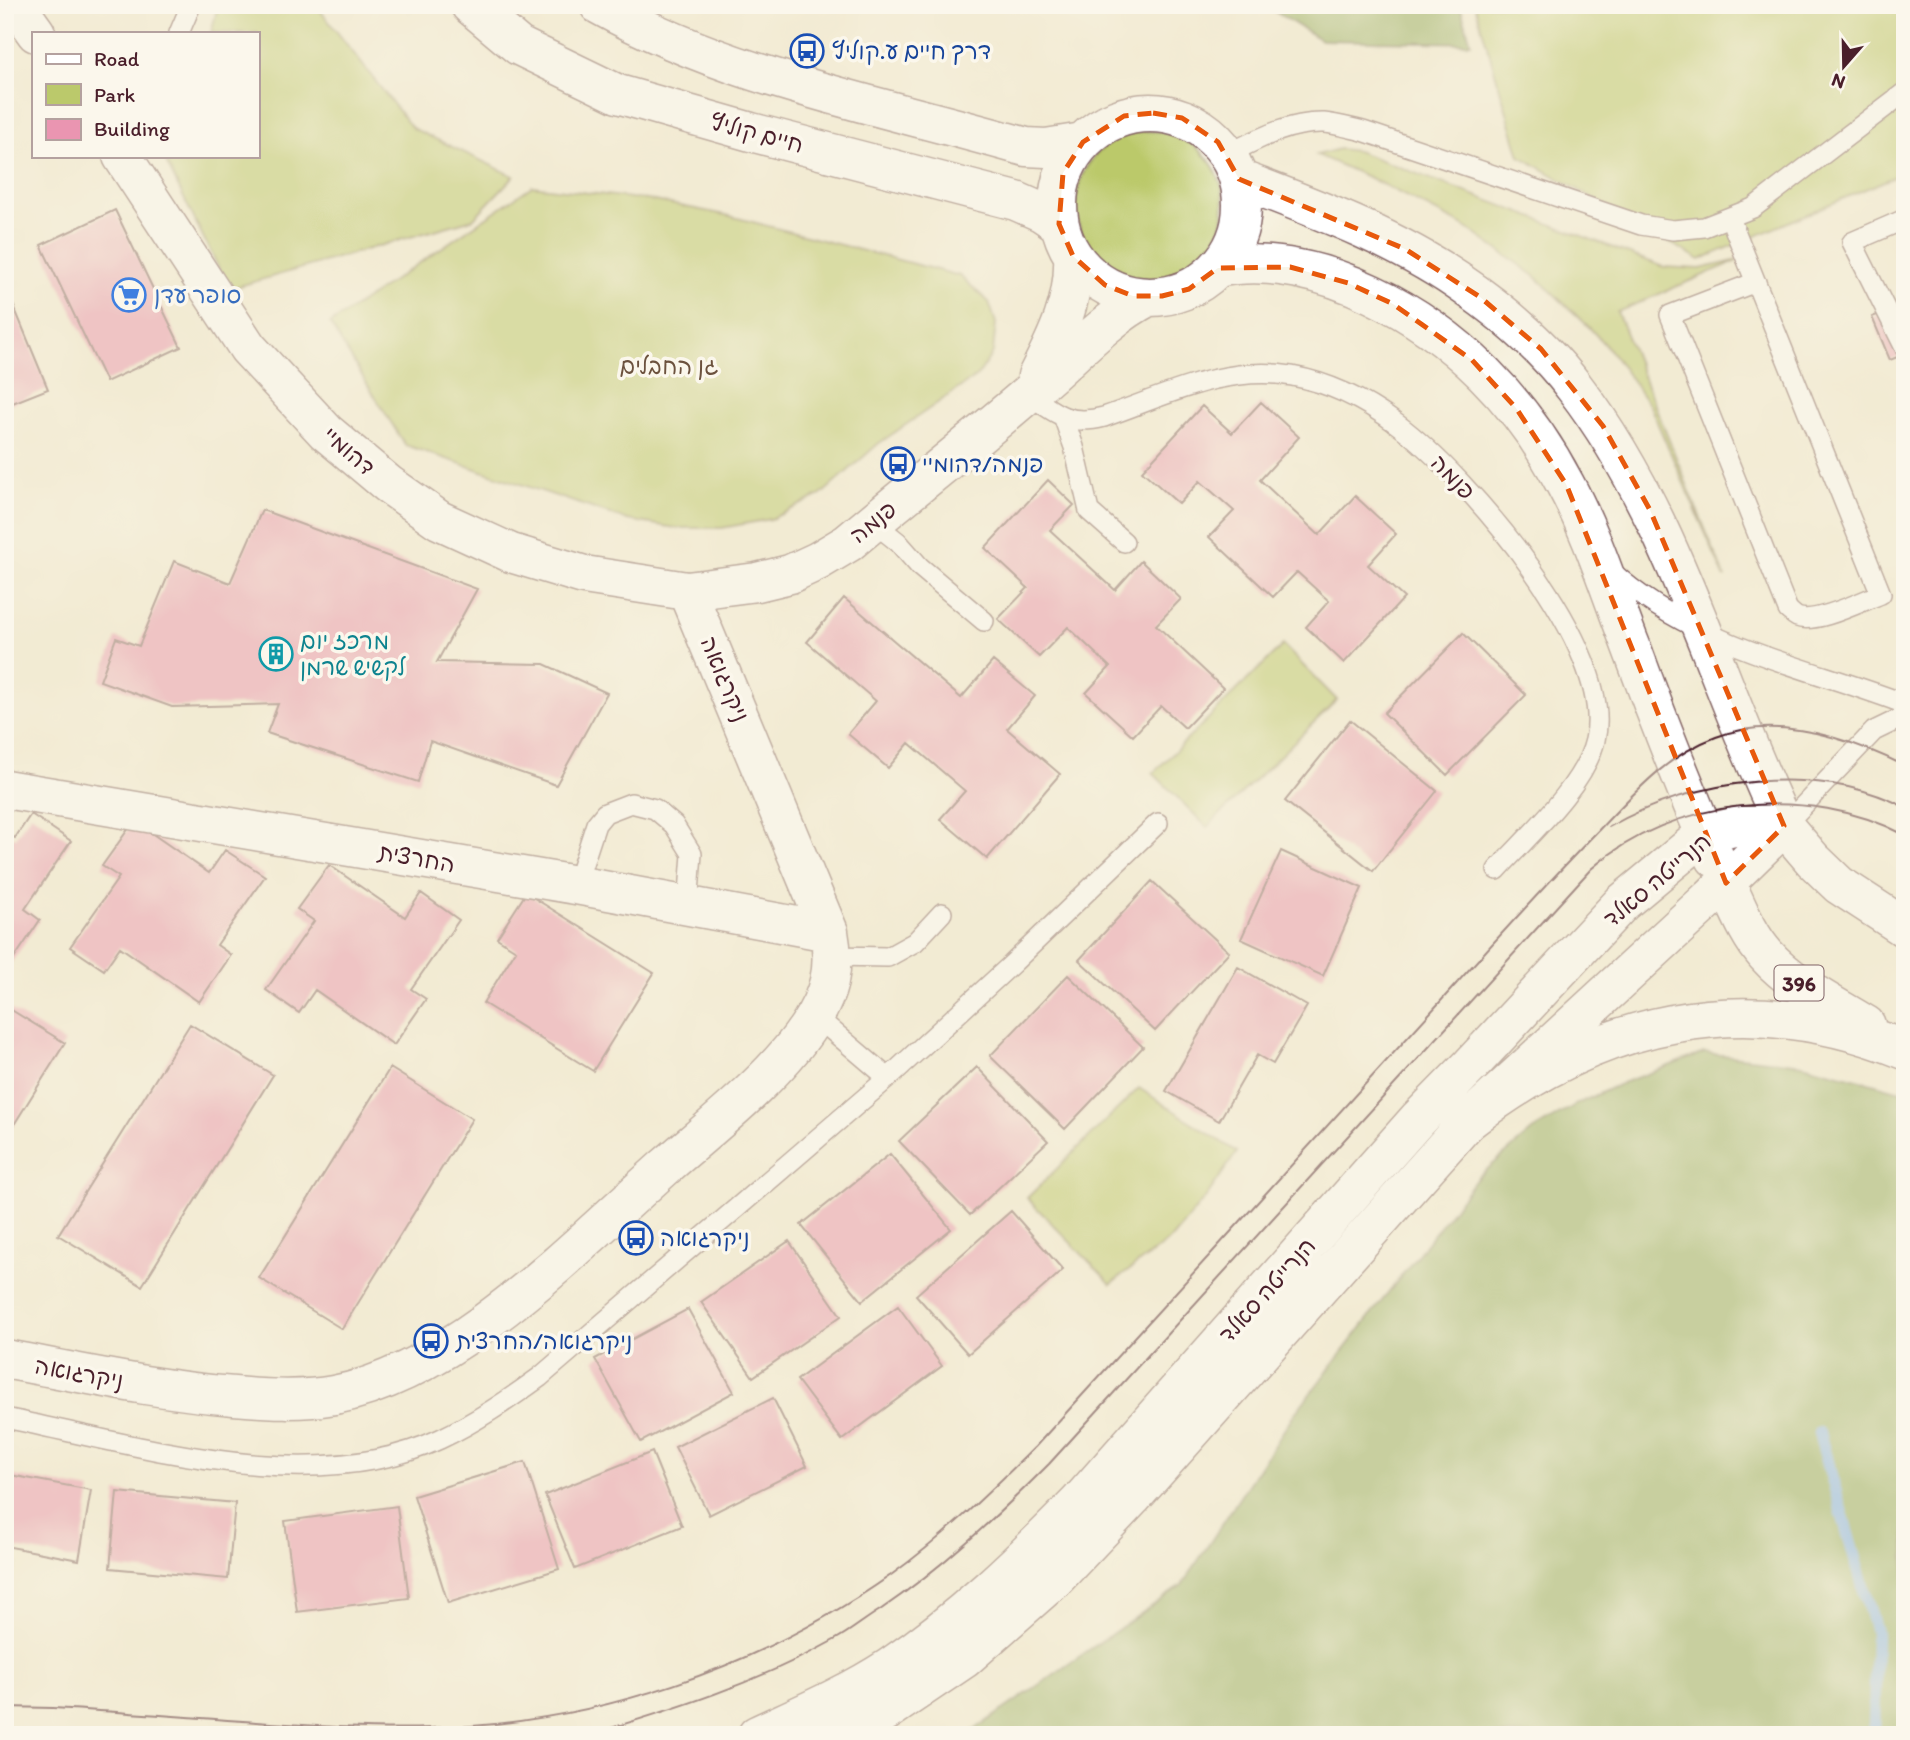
<svg xmlns="http://www.w3.org/2000/svg" width="1910" height="1740" font-family="Itim,'Playpen Sans Hebrew',sans-serif">
	<style>
		.green { fill: #bbc96b; stroke: #82744b; stroke-width: 2 }
		.forest { fill: #94ad5f; stroke: #6f6645; stroke-width: 2 }
		.lines { fill: none; stroke-linecap: round; stroke-linejoin: round }
		.stream { stroke: #81b3ee; stroke-width: 12 }
		.building { fill: #ea95b1 }
		.lane-casing { stroke: #856666; stroke-width: 22 }
		.street-casing { stroke: #856666; stroke-width: 41 }
		.secondary-casing { stroke: #856666; stroke-width: 41 }
		.primary-casing { stroke: #856666; stroke-width: 41 }
		.lane { stroke: #fff; stroke-width: 19 }
		.street { stroke: #fff; stroke-width: 38 }
		.secondary { stroke: #fff; stroke-width: 38 }
		.primary { stroke: #fff; stroke-width: 38 }
		.tram { stroke: #4a1f2b; stroke-width: 2 }
		.marked { fill: none; stroke: #e8590c; stroke-width: 5; stroke-dasharray: 14 9; stroke-linejoin: round }
		.labels { text-anchor: middle; dominant-baseline: central; stroke-width: 7; stroke-linejoin: round; paint-order: stroke }
		.shield { fill: #fbf7ec; stroke: #7f6065; stroke-width: 2 }
		.shield-label { font-size: 21px; font-weight: bold; fill: #4a1f2b }
		.transit-label { font-size: 23px; fill: #164399; stroke: #fbf7ec; text-anchor: start }
		.street-label { font-size: 23px; fill: #4a1f2b; stroke: #fbf7ec }
		.shop-label { font-size: 23px; fill: #366cbe; stroke: #fbf7ec; text-anchor: start }
		.park-label { font-size: 23px; fill: #6c523e; stroke: #fbf7ec }
		.culture-label { font-size: 23px; fill: #0d838f; stroke: #fbf7ec; text-anchor: start }
	</style>
	<rect width="100%" height="100%" fill="#fbf7ec"/>
	<filter id="ink" filterUnits="userSpaceOnUse"><feTurbulence type="fractalNoise" baseFrequency=".0143" numOctaves="2"/><feDisplacementMap in="SourceGraphic" scale="14" xChannelSelector="R" yChannelSelector="G"/><feConvolveMatrix kernelMatrix="1 2 1 2 8 2 1 2 1" color-interpolation-filters="sRGB"/></filter>
	<filter id="wash" filterUnits="userSpaceOnUse"><feTurbulence type="fractalNoise" baseFrequency=".00686" numOctaves="4" result="noise"/><feDisplacementMap in="SourceGraphic" scale="28" xChannelSelector="R" yChannelSelector="G"/><feGaussianBlur stdDeviation="1.57" result="paint"/><feColorMatrix in="noise" values="0 0 0 0 0 0 0 0 0 0 0 0 0 0 0 0 0 1.4 0 .05"/><feComposite in="paint" operator="in"/></filter>
	<g filter="url(#wash)">
		<rect width="100%" height="100%" fill="#f2ebd3"/>
		<path class="green" d="M218 5H316L412 128 514 176 473 219 229 289 163 156H257V33H211Z
			M1475 5H1905V172L1700 260 1520 156Z
			M1076 205a74 74 0 1 1 148 0a74 74 0 1 1-148 0Z
			M1339 149 1357 151 1664 267 1700 269 1739 260 1617 312 1725 578 1650 406 1612 353 1589 327 1535 276 1464 226 1372 179 1317 155Z
			M532 186 655 201 726 215 960 276 989 302 996 323 993 352 978 375 878 444 821 495 771 519 722 528H676L627 520 405 445 330 324Z
			M1283 645 1337 700 1207 827 1153 773Z
			M1139 1088 1237 1152 1206 1197 1171 1239 1111 1284 1027 1198Z"/>
		<path class="forest" d="M1264 5H1460L1471 43 1321 40Z
			M1704 1053 1803 1064 1905 1092V1735H967L1182 1585 1295 1413 1478 1177 1532 1131 1577 1104 1622 1083Z"/>
		<g class="lines">
			<path class="stream" d="M1819 1433 1876 1632 1874 1735"/>
		</g>
		<g id="blocks">
			<path class="building" d="M115 210 181 347 106 382 41 245Z
				M5 285 48 389 5 406Z
				M1900 306 1905 316V354L1890 360 1872 317Z
				M1261 402 1299 437 1260 480 1319 535 1355 496 1396 534 1368 565 1404 598 1344 663 1306 627 1329 601 1297 572 1273 597 1209 537 1234 511 1200 481 1179 504 1142 471 1202 406 1232 433Z
				M1048 480 1074 505 1050 530 1115 590 1141 561 1181 599 1156 625 1223 688 1185 728 1161 706 1133 736 1086 693 1110 667 1068 627 1039 657 998 619 1028 588 985 548Z
				M262 510 477 589 437 662 544 664 607 693 556 785 430 741 418 782 267 733 278 704 172 707 100 681 116 638 139 646 174 561 230 583Z
				M844 598 961 698 993 661 1035 696 1007 729 1060 774 987 859 940 819 965 791 909 743 888 768 848 734 876 701 807 642Z
				M1463 633 1526 695 1447 775 1384 713Z
				M1350 720 1437 791 1373 871 1285 801Z
				M31 814 71 841 25 909 40 920 5 972V833L15 838Z
				M134 821 209 873 225 850 265 876 217 945 231 955 199 1002 120 947 104 970 70 947 119 877 102 866Z
				M1281 851 1362 888 1323 976 1241 939Z
				M329 865 405 917 421 893 459 920 411 989 426 999 394 1045 315 990 299 1013 266 990 314 921 297 909Z
				M1152 881 1229 952 1155 1031 1079 960Z
				M526 893 654 973 593 1071 483 1003 516 950 497 938Z
				M1238 967 1307 1006 1273 1064 1257 1055 1219 1121 1166 1091Z
				M1068 975 1143 1047 1065 1129 990 1056Z
				M5 1006 65 1043 5 1139Z
				M190 1024 273 1075 142 1286 58 1235Z
				M977 1067 1048 1141 970 1215 899 1141Z
				M390 1068 472 1119 342 1329 259 1278Z
				M890 1154 951 1229 862 1301 801 1225Z
				M1011 1211 1063 1270 968 1354 916 1295Z
				M789 1241 841 1316 753 1377 701 1302Z
				M898 1306 942 1366 842 1440 797 1380Z
				M688 1309 734 1392 641 1442 595 1359Z
				M773 1398 807 1466 709 1515 675 1447Z
				M652 1452 682 1526 575 1569 545 1495Z
				M525 1462 559 1569 448 1603 414 1496Z
				M5 1474 91 1490 79 1560 5 1546Z
				M117 1492 235 1503 228 1579 110 1568Z
				M397 1506 409 1598 297 1612 285 1521Z"/>
		</g>
	</g>
	<g filter="url(#ink)">
		<use href="#blocks" fill-opacity="0" stroke="#856666" stroke-width="2"/>
		<g class="lines">
			<defs>
				<path id="lane" d="M179 33 191 5
					M1228 154C1258 139 1289 122 1324 123 1336 124 1350 128 1363 131L1641 225 1673 230 1704 227 1753 208 1905 92
					M1730 218 1881 594C1862 601 1815 625 1797 617 1793 615 1791 612 1788 610L1670 315 1756 282
					M1905 219 1852 242 1905 348
					M1029 394C1055 414 1070 426 1104 417 1165 396 1226 364 1292 376 1331 383 1366 401 1397 424 1467 476 1617 649 1595 740 1585 785 1528 836 1497 870
					M1063 416 1074 447 1089 511 1124 542
					M873 522 898 542 920 567 984 621
					M1610 570C1690 645 1806 666 1905 704
					M1784 826 1874 731 1905 716
					M576 885 596 824 605 813 631 803 655 809 674 825 692 854 688 906
					M833 956 888 957 915 942 942 913
					M814 1015 888 1078
					M5 1418C137 1445 313 1499 440 1439 476 1422 508 1400 540 1377L888 1078 1012 964 1158 823"/>
				<path id="street" d="M5 789 576 885 829 932
					M5 1359C81 1373 157 1390 234 1396 267 1399 302 1401 334 1395 456 1372 575 1247 665 1167 712 1126 774 1078 808 1027 829 995 836 969 829 932L687 591"/>
				<path id="secondary" d="M16 5 36 33
					M470 5 519 46 618 94 751 132 1016 201 1041 212 1059 224
					M599 5C731 79 882 105 1026 147L1046 148 1083 142
					M1058 205a92 92 0 1 1 184 0a92 92 0 1 1-184 0Z
					M122 156 248 348 326 432 388 484 439 520 511 553 584 575 687 591 757 582 790 574 818 561 848 543C910 491 974 441 1035 388 1073 357 1104 320 1148 297
					M1239 179C1314 208 1392 236 1459 282 1502 311 1544 347 1575 388 1675 518 1714 681 1784 826
					M1218 268C1269 257 1326 272 1372 294 1456 334 1522 402 1565 484 1593 535 1610 592 1631 646 1657 717 1685 788 1715 858
					M1037 376C1057 337 1075 301 1073 256
					M757 1735C802 1714 849 1694 890 1667 960 1620 1020 1562 1079 1502L1418 1119 1471 1065 1622 903 1705 834 1738 826H1784
					M840 1735 887 1711 964 1659 1055 1579 1132 1498 1467 1122 1710 898 1784 826"/>
				<path id="primary" d="M1784 826 1813 860 1839 885 1905 928
					M1726 883C1738 908 1748 935 1766 955 1793 985 1832 1004 1866 1025
					M1467 1122C1601 1018 1745 986 1905 1050"/>
			</defs>
			<use href="#lane" class="lane-casing"/>
			<use href="#street" class="street-casing"/>
			<use href="#secondary" class="secondary-casing"/>
			<use href="#primary" class="primary-casing"/>
			<use href="#lane" class="lane"/>
			<use href="#street" class="street"/>
			<use href="#secondary" class="secondary"/>
			<use href="#primary" class="primary"/>
			<path class="tram" d="M1609 827C1693 778 1816 762 1905 807
				M5 1707 53 1708C121 1712 188 1717 256 1722 314 1726 373 1730 432 1728 595 1724 759 1668 891 1575 944 1537 989 1492 1035 1447 1169 1299 1305 1151 1439 1003 1489 947 1540 891 1592 837 1630 798 1664 756 1716 737 1778 714 1849 738 1905 766
				M5 1734 74 1735
				M587 1735C673 1710 757 1683 836 1639 851 1631 865 1619 880 1610 943 1567 996 1517 1049 1464L1591 869C1672 797 1810 784 1905 835"/>
		</g>
	</g>
	<path d="M0 0H1910V1740H0ZM1153 113 1182 118 1218 142 1239 179 1405 249 1480 297 1541 349 1603 426 1650 510 1784 826 1726 883 1566 484 1516 408 1472 360 1393 304 1348 283 1290 267 1218 268 1189 289 1162 296H1133L1105 285 1073 256 1059 224 1063 173 1083 142 1124 116Z" fill="#f2ebd3" fill-opacity=".55" fill-rule="evenodd"/>
	<path class="marked" d="M1153 113 1182 118 1218 142 1239 179 1405 249 1480 297 1541 349 1603 426 1650 510 1784 826 1726 883 1566 484 1516 408 1472 360 1393 304 1348 283 1290 267 1218 268 1189 289 1162 296H1133L1105 285 1073 256 1059 224 1063 173 1083 142 1124 116Z"/>
	<defs>
		<symbol id="bus-ring" viewBox="-11 -11 22 22"><circle r="9.5" fill="#fbf7ec" stroke="#1a4fb4" stroke-width="1.5"/><path d="M-5-6H5V4H4V6H2V4H-2V6H-4V4H-5ZM-3.5-4V0h7V-4ZM-3.5 1.2v1.5H-2V1.2ZM2 1.2v1.5H3.5V1.2Z" fill="#1a4fb4"/></symbol>
		<symbol id="supermarket-ring" viewBox="-11 -11 22 22"><circle r="9.5" fill="#fbf7ec" stroke="#3f7fe0" stroke-width="1.5"/><path d="M-6-5.5h2.5l.6 2H6L4.5 2H-2.5L-4.4-4H-6ZM-1.5 3.2a1.3 1.3 0 1 0 .1 0ZM3 3.2a1.3 1.3 0 1 0 .1 0Z" fill="#3f7fe0"/></symbol>
		<symbol id="building-ring" viewBox="-11 -11 22 22"><circle r="9.5" fill="#fbf7ec" stroke="#0f9aa8" stroke-width="1.5"/><path d="M-4-6H4V6H1V3H-1V6H-4ZM-2.5-4.3h1.7v1.8h-1.7ZM.8-4.3h1.7v1.8H.8ZM-2.5-1h1.7V.8h-1.7ZM.8-1h1.7V.8H.8Z" fill="#0f9aa8"/></symbol>
	</defs>
	<g fill-rule="evenodd">
		<use href="#bus-ring" x="788" y="32" width="38" height="38"/>
		<use href="#supermarket-ring" x="110" y="276" width="38" height="38"/>
		<use href="#bus-ring" x="879" y="445" width="38" height="38"/>
		<use href="#building-ring" x="257" y="635" width="38" height="38"/>
		<use href="#bus-ring" x="617" y="1219" width="38" height="38"/>
		<use href="#bus-ring" x="412" y="1322" width="38" height="38"/>
	</g>
	<g class="labels">
		<rect class="shield" x="1774.5" y="965.5" width="49" height="35" rx="5"/>
		<g class="shield-label">
			<text x="1799" y="983">396</text>
		</g>
		<g class="transit-label">
			<text x="832" y="51">דרך חיים ע.קוליץ</text>
			<text x="922" y="464">פנמה/דהומיי</text>
			<text x="660" y="1238">ניקרגואה</text>
			<text x="456" y="1341">ניקרגואה/החרצית</text>
		</g>
		<g class="street-label">
			<text transform="translate(757 133) rotate(15)">חיים קוליץ</text>
			<text transform="translate(349 451) rotate(41)">דהומיי</text>
			<text transform="translate(1453 477) rotate(46)">פנמה</text>
			<text transform="translate(873 522) rotate(-39)">פנמה</text>
			<text transform="translate(725 679) rotate(67)">ניקרגואה</text>
			<text transform="translate(417 858) rotate(10)">החרצית</text>
			<text transform="translate(1657 880) rotate(-40)">הנרייטה סאלד</text>
			<text transform="translate(1267 1290) rotate(-48)">הנרייטה סאלד</text>
			<text transform="translate(79 1373) rotate(10)">ניקרגואה</text>
		</g>
		<g class="shop-label">
			<text x="154" y="295">סופר עדן</text>
		</g>
		<g class="park-label">
			<text x="669" y="366">גן החבלים</text>
		</g>
		<g class="culture-label">
			<text x="300" y="641">מרכז יום<tspan x="300" dy="26">לקשיש שרמן</tspan></text>
		</g>
	</g>
	<rect width="1910" height="1740" fill="none" stroke="#fbf7ec" stroke-width="28"/>
	<rect x="32" y="32" width="228" height="126" fill="#fbf7ec" stroke="#b4a19f" stroke-width="2"/>
	<rect x="46" y="54" width="35" height="10" fill="#ffffff" stroke="#b4a19f" stroke-width="2"/>
	<text x="94" y="66" font-size="21" fill="#4a1f2b">Road</text>
	<rect x="46" y="84" width="35" height="21" fill="#bbc96b" stroke="#b4a19f" stroke-width="2"/>
	<text x="94" y="102" font-size="21" fill="#4a1f2b">Park</text>
	<rect x="46" y="119" width="35" height="21" fill="#ea95b1" stroke="#b4a19f" stroke-width="2"/>
	<text x="94" y="136" font-size="21" fill="#4a1f2b">Building</text>
	<g transform="translate(1844 66) rotate(200)" stroke="#fbf7ec" stroke-width="5" paint-order="stroke">
	<path d="M0-5L12 26L0 18L-12 26Z" fill="#4a1f2b"/>
	<text y="-10" font-size="19" font-weight="bold" text-anchor="middle" fill="#4a1f2b">N</text>
	</g>
</svg>
